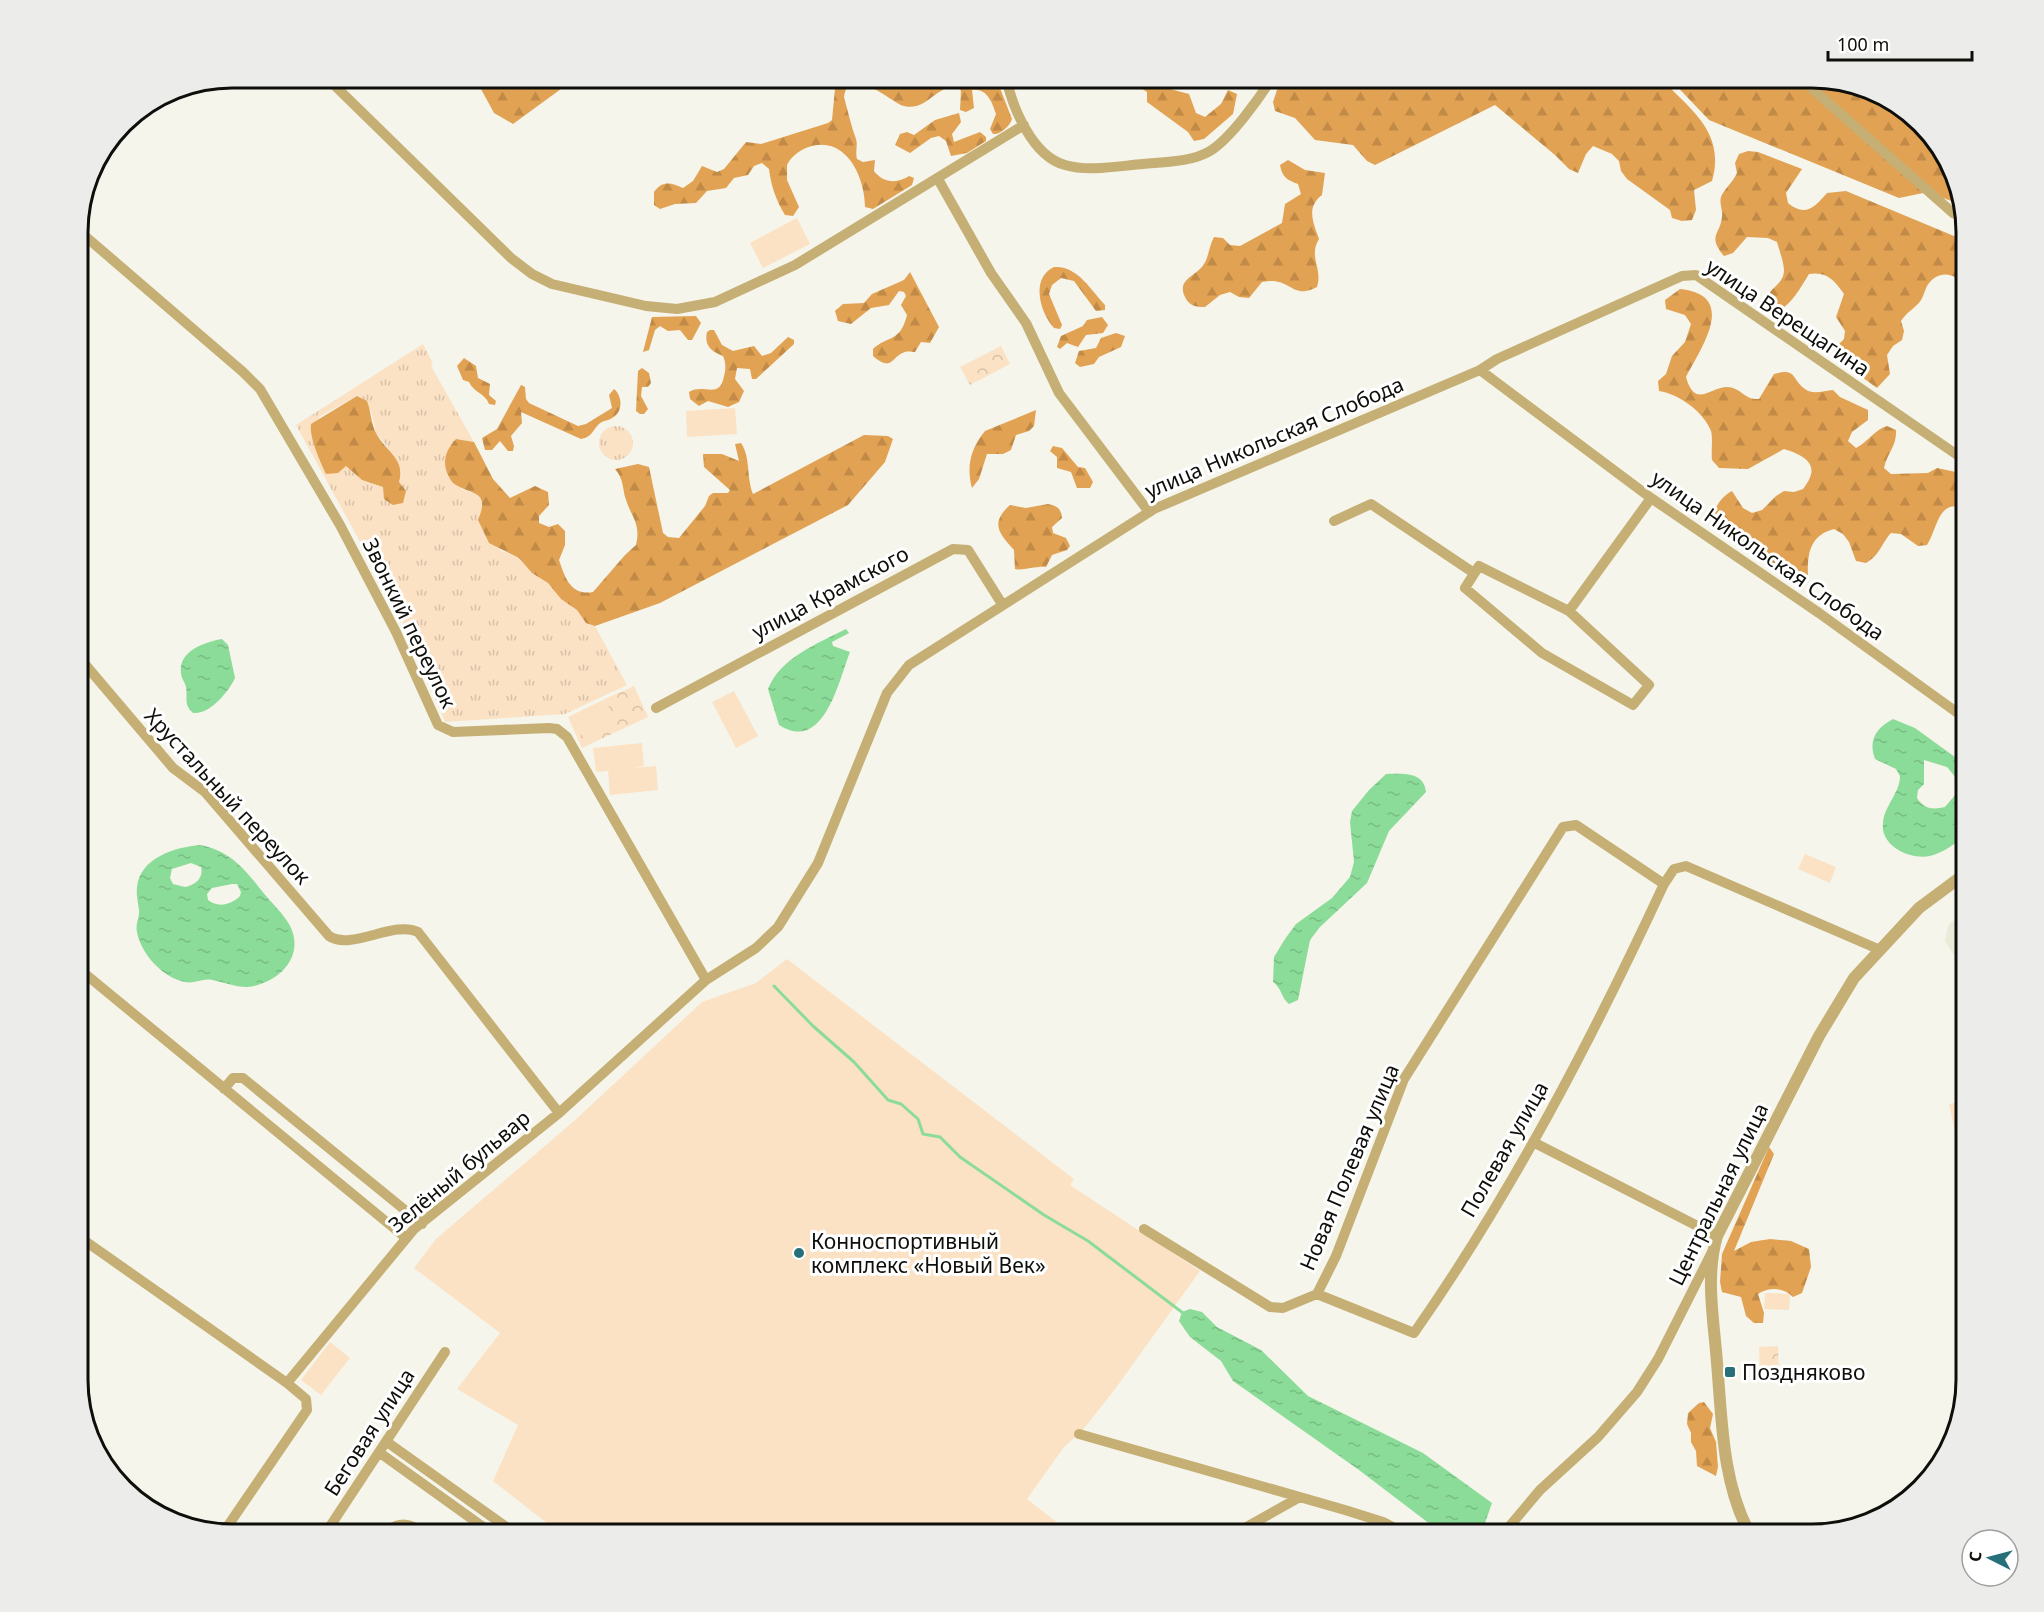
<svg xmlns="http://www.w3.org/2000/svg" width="2044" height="1612" font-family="'Noto Sans',sans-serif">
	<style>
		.built { fill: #eaebd9 }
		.grass { fill: url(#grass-tufts); fill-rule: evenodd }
		.forest { fill: url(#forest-firs) }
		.park { fill: url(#park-crowns) }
		.pitch { fill: #fce2c5 }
		.water { fill: url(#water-ripples); fill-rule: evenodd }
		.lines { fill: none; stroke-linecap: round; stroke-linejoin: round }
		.stream { stroke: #8cdc99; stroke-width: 3 }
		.minor { stroke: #c6af74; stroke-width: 10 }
		.tertiary { stroke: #c6af74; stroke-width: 12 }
		.poi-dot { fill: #27707a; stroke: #fff; stroke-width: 2 }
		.labels { text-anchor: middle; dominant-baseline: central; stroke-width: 6; stroke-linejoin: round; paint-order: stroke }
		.street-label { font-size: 21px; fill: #0e0f0b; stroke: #fff }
		.poi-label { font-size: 21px; fill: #0e0f0b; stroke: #fff; text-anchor: start }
		.rim { fill: none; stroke: #0e0f0b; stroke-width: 3 }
	</style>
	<defs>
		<pattern id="grass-tufts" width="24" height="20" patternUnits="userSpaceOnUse" patternTransform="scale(1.5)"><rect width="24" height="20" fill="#fce2c5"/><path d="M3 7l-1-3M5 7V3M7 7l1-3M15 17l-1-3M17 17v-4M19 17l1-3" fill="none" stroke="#d7c1a8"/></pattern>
		<pattern id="forest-firs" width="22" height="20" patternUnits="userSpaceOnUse" patternTransform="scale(1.5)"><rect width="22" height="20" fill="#e2a253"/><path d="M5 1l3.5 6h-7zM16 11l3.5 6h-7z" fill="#c18a47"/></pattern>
		<pattern id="park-crowns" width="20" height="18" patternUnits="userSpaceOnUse" patternTransform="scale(1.5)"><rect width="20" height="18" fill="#fce2c5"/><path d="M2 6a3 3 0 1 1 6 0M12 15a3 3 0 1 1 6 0" fill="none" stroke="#d7c1a8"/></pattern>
		<pattern id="water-ripples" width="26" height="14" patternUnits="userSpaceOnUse" patternTransform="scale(1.5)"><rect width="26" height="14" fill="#8cdc99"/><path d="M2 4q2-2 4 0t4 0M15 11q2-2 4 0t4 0" fill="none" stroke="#78bc82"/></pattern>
	</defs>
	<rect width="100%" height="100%" fill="#f5f5eb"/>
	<path class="built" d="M1966 912V974L1945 941 1948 925Z"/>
	<path class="grass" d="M423 344 433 363 431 366 474 442 456 439 461 489 477 494 482 499 500 550 519 558 532 573 548 583 561 599 577 610 584 620 595 626 627 685 565 714 445 722 398 611 296 425ZM357 396 371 411 376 433 386 445 402 472 399 482 383 487 362 480 346 466 321 464 319 417Z
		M599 443a17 17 0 1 1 34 0a17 17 0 1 1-34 0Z"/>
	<path class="forest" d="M475 78H576L513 124 494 113Z
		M836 78H884L907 87 945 78H996L1012 119C1010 126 1000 135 993 134L990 129 996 114C992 102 987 88 972 90L974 108 966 112 960 110 961 91 958 87C936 84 927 112 904 106 891 103 849 61 844 97 848 111 851 126 856 139 858 145 855 152 857 159L863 162 875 160 874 171C883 183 897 184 909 176L914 178 912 185 873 209 865 207C865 178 847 137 812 146 801 149 792 155 787 165V180L799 207 793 216 785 215C776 200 771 186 769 169L762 163 754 166 748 175 734 178 726 188 707 191 696 203 675 204 660 209 654 205V192C663 180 671 183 683 188L693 181 702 166 717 172 724 169 746 142 761 144 828 123 832 120Z
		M1116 78H1166L1170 89 1189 94 1196 113 1205 117 1221 104 1228 90 1237 94 1233 114 1204 139 1194 141 1188 132 1147 102V92C1137 84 1124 86 1116 78Z
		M1281 78H1660C1690 109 1726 132 1712 181L1694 190 1696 210 1692 220 1682 221 1672 218 1670 210 1627 179 1621 171 1619 161 1612 154 1593 146 1586 154 1578 173 1569 169 1555 155 1495 105 1375 165 1367 161 1353 145 1315 140 1295 118 1275 111 1273 102Z
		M1669 78H1812L1871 90 1913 116 1950 164 1959 204 1928 192 1899 198 1709 120Z
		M959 113 961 122 952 134 954 142 980 132 986 137V141L967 153 951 156 946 141 939 136 931 138 910 153 895 145 900 134 907 132 914 135 935 120Z
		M1748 151 1758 152 1802 169 1786 193 1788 203C1805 217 1814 208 1827 193L1846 191 1966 241V288C1956 272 1938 269 1927 286 1924 292 1923 299 1918 304 1912 310 1907 312 1901 321L1904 331 1902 340 1893 346 1887 355 1890 374 1877 388 1833 356 1836 347 1844 339 1845 331 1836 317 1844 294C1835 281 1827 271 1809 274 1799 290 1791 306 1773 314 1756 289 1783 290 1784 271 1784 262 1779 250 1777 242L1768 238 1747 237 1733 253 1724 256C1707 236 1720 235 1722 217 1723 211 1719 203 1721 197 1724 189 1733 182 1737 173L1735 163 1739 154Z
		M1288 160 1305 170 1325 173 1322 195C1306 207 1313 222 1319 239 1308 257 1323 268 1317 287 1291 301 1292 276 1262 282L1249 298 1239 297 1230 292 1220 295 1205 307C1196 307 1189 306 1185 297 1176 279 1197 276 1204 264 1209 256 1209 246 1214 237L1223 238 1230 245 1240 246 1282 223 1285 204 1301 194 1298 184C1287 180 1282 177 1280 165Z
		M1054 267C1077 265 1091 290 1105 305V310L1096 311 1074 281 1061 278 1052 285 1049 294 1062 325 1060 329 1054 328C1040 313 1030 278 1054 267Z
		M910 272 939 327 930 343 921 342 915 352C912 352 908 351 905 352 891 356 893 373 873 356V349C888 335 900 343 907 315L901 305 906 296 904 292 899 291 889 305 871 308 851 324 838 321 835 311 843 304 864 303 872 294 904 280Z
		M1680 289C1739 295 1701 348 1686 377 1696 413 1714 381 1733 388 1744 392 1746 400 1759 399L1774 374C1797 367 1791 379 1805 389 1812 395 1824 391 1833 390L1840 397 1868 410V420L1852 432 1848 441 1856 448C1868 442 1874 430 1887 426L1896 430C1897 446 1887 453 1884 468L1891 474 1928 473 1937 468 1956 472 1966 490V509C1938 497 1938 528 1927 545L1918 546 1901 534 1891 533C1881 544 1880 555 1866 563L1856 561 1849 542 1843 534 1834 529C1810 535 1807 554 1808 576L1799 581 1790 580 1713 524C1713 510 1719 498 1732 491L1743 508 1752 513 1762 510 1776 496 1784 491 1794 492 1803 489C1822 465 1806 456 1784 449L1748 469 1719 468 1712 460C1711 452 1713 439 1711 431 1704 412 1679 394 1659 391L1658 381 1666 374 1672 356 1685 342 1691 324 1685 315 1666 309 1665 300Z
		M696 316 701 323 692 340H688L680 330 668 331 660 326 655 330 649 350 643 352 652 317Z
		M1102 317 1108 325 1103 333 1086 335 1078 347 1067 343 1060 349 1057 347 1061 336 1083 326 1087 320Z
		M710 330H714L722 345 733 351 754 346 762 356 771 353 788 337 794 340V344L756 379H752L750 369 737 368 735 379 744 391 739 402 728 407 708 401 699 406 690 399 689 392C703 383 720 400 724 376 726 369 726 363 723 356 711 351 704 346 707 332Z
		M1116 333 1125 336 1121 347 1099 357 1094 364 1080 367 1075 363 1079 351 1096 348 1101 338Z
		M464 358 476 366 478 378 490 384 489 395 496 401 495 405 489 404C485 393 474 393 469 382L463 380 457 366Z
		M642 368 649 373 651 383 648 387H642L641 396 648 409 644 414H640L636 411 638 371Z
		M521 385 525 387 526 399 529 403 578 426 586 424 612 408 609 395 614 389C622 395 624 412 612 418 608 421 603 420 599 424 592 431 592 437 581 439L521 412 522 423 511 436 514 446 513 451H508L500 441 492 450H485L482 438 497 429Z
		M357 396 367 401C371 411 371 424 376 433 386 452 406 459 399 482L406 491 403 503 393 505 384 499 383 487 362 480 346 466 338 473 326 474C320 461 309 437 311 424Z
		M1036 410 1034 426 1029 431 1016 435 1011 450 1003 454H987L979 479 972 488C966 466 971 448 985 431Z
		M864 435 888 436 893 439 885 462 848 505 660 603 595 626 586 623 577 610 561 599 548 583 532 573 519 558 489 543 478 520C491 489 471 496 453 483 441 467 443 453 456 439L474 442 493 479 510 498 535 486 548 492 549 505 539 516V523L549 527 558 524 565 531V545L559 560C565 578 571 596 593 592L625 555 636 545C641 524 632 518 626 500 622 488 624 479 615 469L638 464 649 467 663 533 668 537 679 538 705 506 709 496 713 493H728L730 490 704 467 703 454H722L739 461 735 444 741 443C751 458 746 476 753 494Z
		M1053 446 1062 448 1078 467 1085 468 1093 482 1090 488H1077L1071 472 1057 468V457L1050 451Z
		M1048 504C1057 506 1061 508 1062 518L1052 527 1053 533 1066 538 1070 546 1067 550 1052 555 1046 567C1036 566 1022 571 1015 569L1014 550C1000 534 989 524 1010 505L1026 508Z
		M1769 1147 1774 1154 1734 1251 1751 1242 1770 1239 1791 1241 1809 1249 1811 1267 1802 1293 1793 1297C1783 1287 1769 1287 1758 1294L1764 1313 1763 1323H1754L1746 1316 1741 1297 1722 1292 1720 1282 1722 1254Z
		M1704 1402 1713 1414 1710 1428 1716 1442 1718 1467 1716 1476 1697 1466 1696 1451 1691 1442V1433L1687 1424 1688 1413 1699 1403Z"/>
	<path class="park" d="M1001 346 1010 364 970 385 960 367Z
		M634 686 648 717 582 748 577 737 614 720 605 699Z
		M1778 1346 1779 1374 1760 1375 1759 1347Z"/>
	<path class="pitch" d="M797 218 810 244 763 268 750 243Z
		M735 408 737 434 687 437 686 411Z
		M734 691 758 736 736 748 712 702Z
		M605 699 615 720 577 737 568 717Z
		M642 743 644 766 633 768 656 766 658 790 610 795 608 771 596 772 593 748Z
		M1805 854 1836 867 1830 883 1798 869Z
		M787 959 1074 1179 1070 1185 1200 1271 1115 1389 1082 1431 1064 1447 1027 1499 1072 1534H561L493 1481 518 1425 457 1389 500 1333 414 1268 436 1239 574 1121 702 1002 756 983Z
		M1966 1101V1143L1958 1145 1949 1104Z
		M1765 1293 1790 1294 1789 1310 1764 1309Z
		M330 1342 350 1358 321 1395 301 1380Z"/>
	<path class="water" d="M846 629 849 633 832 642 833 646 850 652C839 680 824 754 779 725L768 689C781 657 817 644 846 629Z
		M222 639 228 645 235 678C229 691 210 715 193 713 183 704 188 698 186 687 185 682 181 678 181 673 178 651 205 642 222 639Z
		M1893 719 1915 728 1966 765V835C1956 843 1943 853 1930 856 1910 860 1880 846 1883 823 1884 806 1900 793 1900 776L1896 769 1875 759C1868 740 1876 728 1893 719ZM1924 760 1947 767 1956 778 1955 795 1945 807C1933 810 1924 809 1917 798L1918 790 1924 784Z
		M1386 774C1402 774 1424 771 1426 792L1389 831 1367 883 1320 927 1310 940 1298 1000 1289 1004C1281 998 1282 988 1273 982L1274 957 1285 939 1296 924 1332 898 1350 877 1354 862 1350 822 1352 811 1369 790Z
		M200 845C232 851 247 872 266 896 274 905 283 914 289 924 307 956 278 984 247 987 234 987 224 982 212 980 203 978 194 984 185 982 163 978 141 954 137 932 135 924 140 917 139 910 138 902 136 895 137 887 140 858 175 847 200 845ZM191 863 201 867C204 878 195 885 185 887L173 884 170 878 172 869ZM232 884H237L241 892 240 896C231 905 218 908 208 900L207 894 212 888Z
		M1190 1309 1202 1312 1217 1327 1261 1350 1308 1396 1423 1453 1492 1503 1485 1523 1474 1534H1443L1359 1470 1233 1381 1221 1361 1190 1337 1179 1321 1182 1312Z"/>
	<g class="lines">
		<path class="stream" d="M774 986 813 1026 854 1062 888 1100 901 1104 918 1119 923 1134 940 1137 960 1157 1044 1215 1088 1241 1183 1313
			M1483 1523 1496 1534"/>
		<path class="minor" d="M327 78 511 258 532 274 552 284 646 306 677 309 715 302 795 265 1024 125
			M1006 78C1013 108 1032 156 1065 165 1088 172 1119 166 1143 164 1164 162 1192 162 1210 151 1230 139 1259 99 1272 78
			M1800 78 1953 213 1963 217
			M938 179 991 273 1026 323 1059 393 1149 512
			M78 230 243 372 260 389 340 525 396 632 438 725 453 732 549 728 557 729 567 737 706 980
			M1480 370 1497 359 1682 276 1696 275 1966 461
			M1334 521 1371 504 1474 573
			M1569 611 1649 685 1633 705 1542 653 1465 588 1479 566 1569 611 1651 498
			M78 656 173 768 205 792 329 936C351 951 394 920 418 932L559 1113
			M656 708 953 549 968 550 1002 604
			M78 968 406 1238
			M224 1089 233 1078H243L422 1224
			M1533 1142 1717 1236
			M1144 1229 1270 1307 1283 1308 1317 1294 1336 1256 1404 1079 1563 827 1576 825 1664 884 1674 869 1686 866 1878 949
			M78 1236 287 1383
			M1317 1294 1414 1333C1512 1193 1592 1039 1664 884
			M1079 1434 1345 1510 1383 1522 1406 1534
			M387 1442 516 1534
			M380 1453 493 1534
			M223 1533 307 1410 306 1399 287 1383 414 1229 559 1113 706 980 756 948 778 927 818 863 887 693 909 665 1154 509 1480 370 1651 498 1819 613 1966 719
			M325 1534 445 1352
			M384 1534C399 1520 410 1523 427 1534
			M1234 1534 1300 1497
			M1503 1534 1540 1490 1598 1437 1637 1392 1658 1359 1712 1252"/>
		<path class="tertiary" d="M1750 1534C1722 1483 1722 1420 1717 1363 1714 1321 1705 1277 1717 1236L1819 1036 1854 978 1919 908 1966 873"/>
	</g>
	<g class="poi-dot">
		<circle cx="799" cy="1253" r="6"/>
		<rect x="1724" y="1366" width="12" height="12" rx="3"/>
	</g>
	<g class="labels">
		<g class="street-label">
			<text transform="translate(1788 317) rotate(34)">улица Верещагина</text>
			<text transform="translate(1274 437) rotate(-23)">улица Никольская Слобода</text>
			<text transform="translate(1768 555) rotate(35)">улица Никольская Слобода</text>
			<text transform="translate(830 592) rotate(-28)">улица Крамского</text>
			<text transform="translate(410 623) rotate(64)">Звонкий переулок</text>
			<text transform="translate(228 796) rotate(47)">Хрустальный переулок</text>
			<text transform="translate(1504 1149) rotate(-60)">Полевая улица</text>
			<text transform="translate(1349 1167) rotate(-67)">Новая Полевая улица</text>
			<text transform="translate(459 1171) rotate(-40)">Зелёный бульвар</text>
			<text transform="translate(1718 1194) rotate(-64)">Центральная улица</text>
			<text transform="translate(369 1432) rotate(-57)">Беговая улица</text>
		</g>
		<g class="poi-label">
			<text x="811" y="1241">Конноспортивный<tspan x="811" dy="24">комплекс «Новый Век»</tspan></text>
			<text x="1742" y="1372">Поздняково</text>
		</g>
	</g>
	<path d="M0 0H2044V1612H0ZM232 88H1812A144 144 0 0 1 1956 232V1380A144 144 0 0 1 1812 1524H232A144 144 0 0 1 88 1380V232A144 144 0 0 1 232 88Z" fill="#ececeb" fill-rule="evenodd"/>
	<path class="rim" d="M232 88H1812A144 144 0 0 1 1956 232V1380A144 144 0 0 1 1812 1524H232A144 144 0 0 1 88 1380V232A144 144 0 0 1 232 88Z"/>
	<g transform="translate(1990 1558) rotate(276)"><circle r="28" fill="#ffffff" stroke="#9f9f9d" stroke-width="1.5"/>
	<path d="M0-4.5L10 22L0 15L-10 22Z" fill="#27707a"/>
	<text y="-9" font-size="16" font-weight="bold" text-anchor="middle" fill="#0e0f0b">С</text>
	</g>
	<path d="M1828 51v9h144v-9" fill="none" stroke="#0e0f0b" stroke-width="3"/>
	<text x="1837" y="51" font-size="18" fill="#0e0f0b" stroke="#ffffff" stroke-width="4.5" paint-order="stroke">100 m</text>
</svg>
